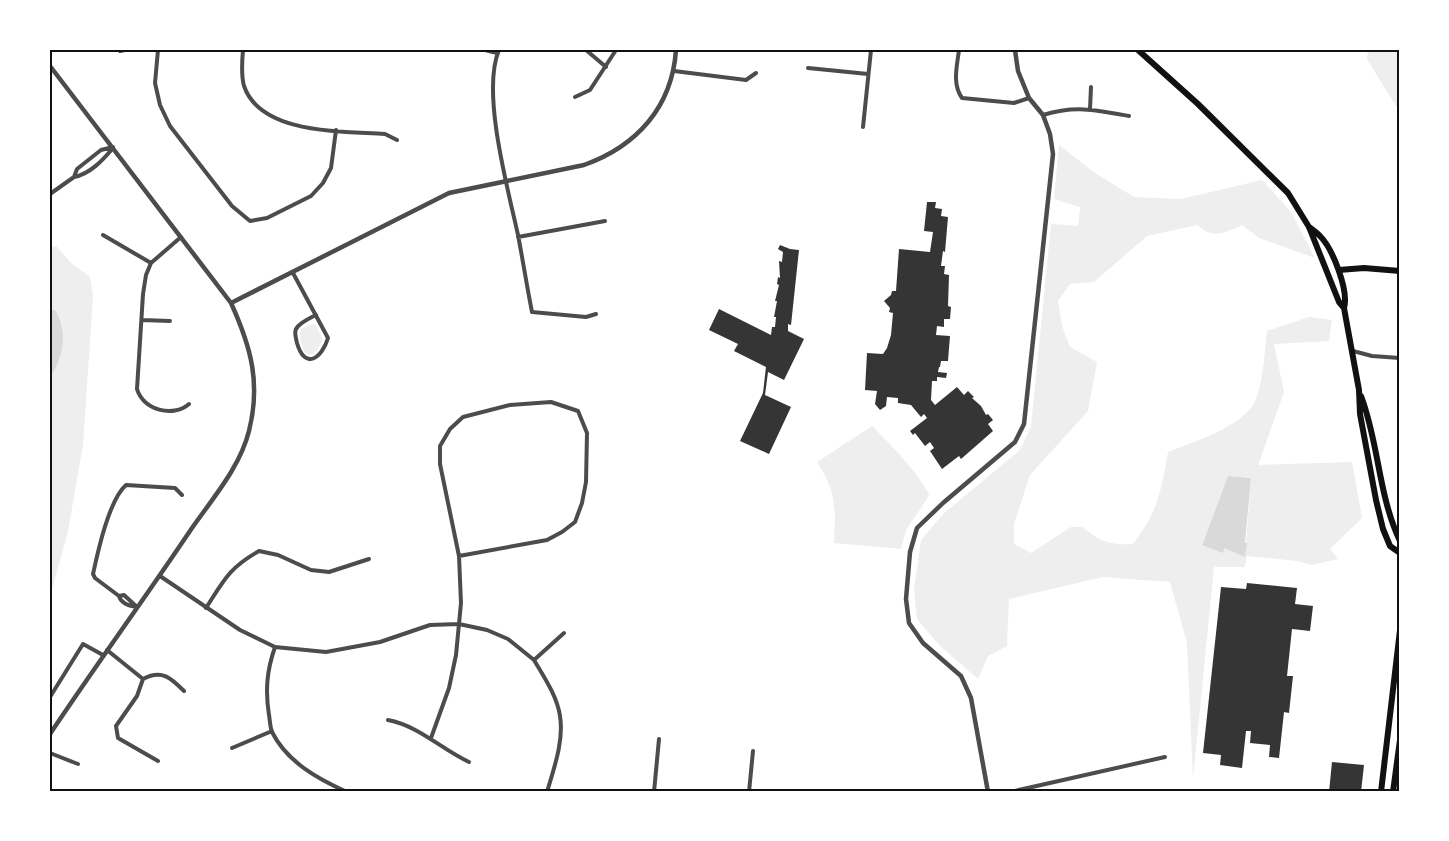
<svg xmlns="http://www.w3.org/2000/svg" width="1449" height="841" font-family="'Roboto Condensed',sans-serif">
	<style>
		.green { fill: #eee; fill-rule: evenodd }
		.water { fill: #d9d9d9 }
		.building { fill: #353535 }
		.lines { fill: none; stroke-linecap: round; stroke-linejoin: round }
		.minor { stroke: #4c4c4c; stroke-width: 4 }
		.tertiary { stroke: #4c4c4c; stroke-width: 4.5 }
		.primary { stroke: #111; stroke-width: 6 }
		.neatline { fill: none; stroke: #111; stroke-width: 2 }
	</style>
	<rect width="100%" height="100%" fill="#fff"/>
	<path class="green" d="M1368 50H1399V111L1367 59Z
		M1059 145 1095 173 1134 197 1181 199 1262 180 1291 212 1315 258 1259 238 1242 225C1224 233 1214 240 1197 225L1147 236 1094 282 1070 284 1058 301 1062 326 1070 347 1097 362 1088 411 1030 475 1014 524V544L1031 553 1071 527H1082C1101 542 1109 545 1133 544 1158 511 1161 492 1168 452 1193 442 1238 428 1253 405 1263 389 1265 350 1267 331L1309 317 1332 320 1329 341 1274 344 1284 392 1258 465 1352 462 1362 518 1330 549 1338 559 1312 565 1298 561 1247 556 1245 567H1214L1193 779 1187 643 1170 582 1103 577 1009 599 1007 646 988 656 978 679 939 645 917 619 914 590 921 540 943 514 1020 450 1031 426 1051 224 1078 226 1080 207 1054 199ZM1228 476 1251 478 1245 557 1223 547 1202 544Z
		M56 246 71 263 90 277 93 296 83 445 68 531 50 597V247Z
		M311 324 316 325 323 340 315 353 309 355C302 352 298 336 301 329Z
		M872 426C893 447 914 468 929 494L927 499 906 530 901 549 834 543 835 514 832 493 826 477 817 462Z"/>
	<path class="water" d="M50 309 55 310C68 331 64 357 50 377Z
		M1228 476 1251 478 1245 543H1247L1245 557 1224 548 1223 553 1202 545Z"/>
	<path class="building" d="M927 202H936L935 208 942 209 941 216 948 217 945 252 943 251 941 266H945L944 274 949 275 948 306 951 307 950 319H944V327L937 326 936 335 950 336 948 361H941L940 367H939L938 372 947 373 946 378 937 377V381H932L931 400 935 405 957 387 964 395 968 391 974 397 972 398 981 406 986 415 988 414 993 420 988 424 993 431 961 459 959 456 942 469 930 451 934 448 930 442 925 446 915 433 913 435 910 431 927 418 924 414 921 417 911 405 898 403V398L887 397 886 406 880 410 875 404 877 391 865 390 867 353 883 354 887 348 891 335 893 313 889 312 890 308 884 301 891 295 892 291H896L899 249 930 252 933 232 924 231Z
		M780 245 790 249 799 250 791 325 788 324V331L804 339 784 380 768 372 765 395 791 407 769 454 740 441 763 393 766 367 734 351 738 344 709 330 719 309 771 335 772 327H775L776 317H774L777 301H775L779 285 777 284 778 277 780 278 779 261 782 262 783 252 778 249Z
		M1247 583 1297 588 1295 604 1313 606 1310 631 1292 629 1287 676H1293L1289 713 1284 712 1279 758 1269 757 1270 745 1250 743 1251 731H1246L1242 768 1220 765 1221 755 1203 753 1221 587 1246 589Z
		M1332 762 1364 765 1361 792H1329Z"/>
	<g class="lines">
		<path class="minor" d="M158 50 155 83 160 105 170 126 232 206 250 221 267 218 311 196 323 183 331 168 336 130
			M243 50C242 61 241 75 244 86 261 135 343 131 385 134L397 140
			M485 50 497 53
			M499 50C481 92 508 189 518 235 523 261 527 287 532 312L586 317 596 314
			M586 50 606 67
			M959 50C957 66 952 84 962 98L1014 103 1029 98
			M120 51 125 50
			M808 68 868 74
			M674 71 746 80 756 73
			M575 97 590 90 616 50
			M1090 109 1091 87
			M1043 115C1075 105 1097 110 1129 116
			M863 127 871 50
			M74 177C90 174 103 160 113 148
			M50 194 74 177 77 169 101 150 113 147
			M103 235 151 263
			M181 237 151 263 146 275 143 294 137 389C143 410 173 418 189 404
			M518 237 605 221
			M293 273 328 338C322 358 305 371 297 343 296 338 294 333 296 329 299 323 310 318 316 315
			M142 320 170 321
			M1353 351 1372 356 1400 358
			M160 576 240 630 275 647 326 652 380 642 430 625 459 624 487 630 508 639 534 660
			M119 596C121 604 129 606 137 607
			M137 607 124 595 119 596 95 578 93 574C98 551 109 500 126 485L175 488 182 495
			M206 608C224 580 229 568 259 551L278 555 311 570 329 572 369 559
			M275 647C267 670 265 690 269 715 270 720 270 727 272 732 287 762 318 779 347 792
			M107 650 143 679 137 696 116 726 118 738 158 761
			M143 679C162 669 171 678 184 691
			M50 697 83 644 103 655
			M388 720C419 726 441 749 469 762
			M431 738 449 688 456 655 461 603 459 556 440 464V446L450 429 463 417 510 405 551 402 578 411 587 433 586 482 582 503 575 522 562 532 547 540 459 556
			M232 748 272 731
			M50 753 78 764
			M547 792C554 768 564 741 560 716 557 696 544 677 534 660L564 633
			M654 792 659 739
			M749 792 753 751
			M1010 792 1165 757"/>
		<path class="tertiary" d="M50 66 231 303C251 347 261 383 249 431 240 467 213 498 192 528 145 598 96 665 50 734
			M231 303 449 193 584 165C637 146 672 107 676 50
			M988 792 971 698 961 676 923 643 909 623 906 599 910 552 917 528 943 503 1015 442 1024 424 1053 154 1050 134 1043 115 1029 98 1018 71 1015 50"/>
		<path class="primary" d="M1138 50 1198 104 1288 193 1309 227 1339 302 1344 308
			M1309 227C1313 230 1317 233 1320 236 1333 249 1349 291 1344 308L1359 390 1360 414 1376 500 1383 529 1390 546 1400 553
			M1339 270 1364 268 1400 271
			M1361 396C1379 443 1378 495 1400 541
			M1381 792 1400 630
			M1393 792 1400 740"/>
	</g>
	<rect width="1449" height="841" fill="none" stroke="#ffffff" stroke-width="102"/>
	<rect x="51" y="51" width="1347" height="739" class="neatline"/>
</svg>
